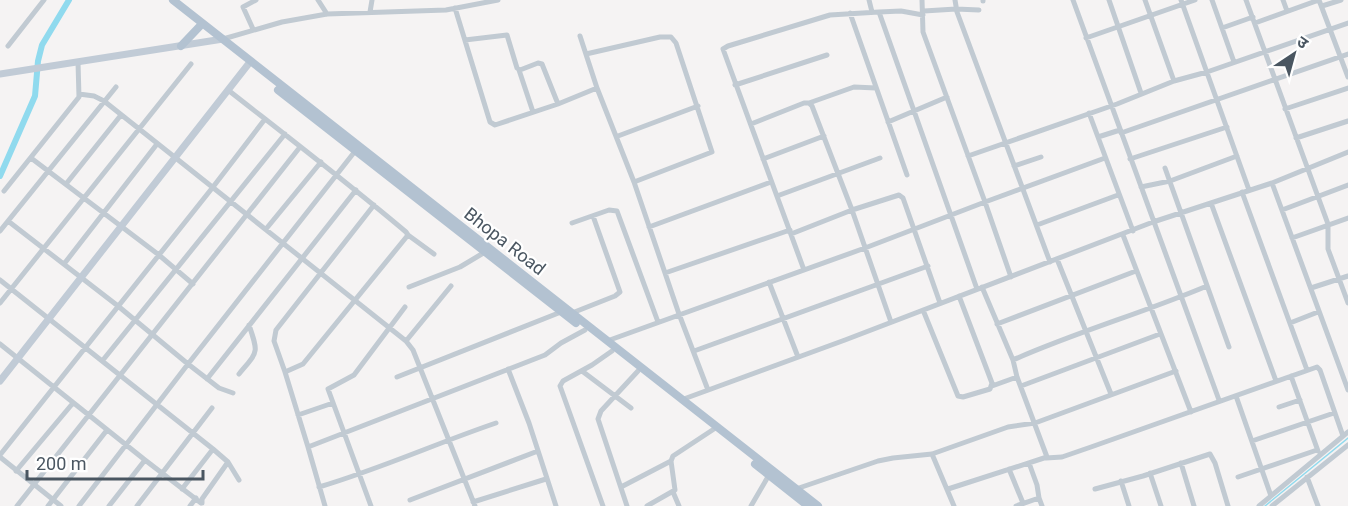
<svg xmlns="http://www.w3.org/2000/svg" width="1348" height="506" font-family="Roboto,'Noto Sans Devanagari',sans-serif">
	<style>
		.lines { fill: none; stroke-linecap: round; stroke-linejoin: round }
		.stream { stroke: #90daee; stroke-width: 1.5 }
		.canal { stroke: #90daee; stroke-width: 6 }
		.minor { stroke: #c1cad2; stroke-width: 5 }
		.secondary { stroke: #c1cbd6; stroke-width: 7 }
		.primary { stroke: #b3c2d1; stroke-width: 8 }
		.labels { text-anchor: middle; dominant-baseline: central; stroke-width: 4.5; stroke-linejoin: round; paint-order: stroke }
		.street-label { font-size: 18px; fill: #4a5661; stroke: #fff }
	</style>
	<rect width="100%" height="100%" fill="#f5f3f3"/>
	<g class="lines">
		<path class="stream" d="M1265 506 1348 438"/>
		<path class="canal" d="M0 176 35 96 38 61 42 45 69 0"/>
		<path class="minor" d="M318 0 327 14
			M869 0 872 12
			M922 0 923 32 985 202 1105 158
			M955 0 957 12 1050 262
			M983 0V1
			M1073 0 1219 400
			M1109 0 1141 93
			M1145 0 1174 81
			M1181 0 1249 190
			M1212 0 1234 62
			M1246 0 1328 224V249L1348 303
			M1283 0 1287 11
			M1319 0 1348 77
			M1322 6 1341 0
			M455 8 490 122 495 125 558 104 597 88 580 36
			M924 11 956 9 979 10
			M370 12 372 0
			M879 12 901 11 923 15
			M850 13 907 175
			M1255 23 1319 0
			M1222 28 1253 17
			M253 29 243 7 256 0
			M1086 38 1195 0
			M223 39 282 22 327 14 446 10 498 0
			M465 40 507 35 517 68 520 70 538 63 542 64 558 104
			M8 46 44 0
			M586 54 660 37H671L676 43 712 152 634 182 597 88
			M519 70 533 112
			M735 85 827 55
			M228 90C288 137 348 183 406 232L408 235 303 364 285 372 274 341 276 330 374 205
			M79 94 94 96 104 101 406 341 413 350 475 506
			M809 103 854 87 876 88
			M1285 109 1348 88
			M1089 113 1133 231
			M888 122 947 97
			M751 124 804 103H809L812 106 852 210 891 322
			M1121 133 1348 54
			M618 136 698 106
			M1098 137 1120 130
			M1296 138 1348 121
			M968 156 1117 104 1174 81 1207 72 1348 23
			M31 158 159 255 193 284
			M763 159 824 136
			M1130 159 1227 127
			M1014 166 1041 157
			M1165 168 1229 347
			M634 182 679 314 708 390
			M1272 183 1348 390
			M66 184 121 115
			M1141 187 1170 181 1237 156
			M4 191 79 97 78 62
			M1242 192 1307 370
			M777 196 880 158
			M1211 203 1276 381
			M1282 210 1348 185
			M8 221 118 306 188 364 356 150
			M572 223 609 210 617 211 658 322
			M1037 225 1118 195
			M649 227 771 182
			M266 229 321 162
			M0 231 116 87
			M791 234 852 210 899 195 903 198 940 303
			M408 235 434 254
			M1123 235 1191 412
			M1292 238 1348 218
			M1057 259 1111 394
			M64 264 157 144
			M804 270 723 49 728 46 830 15 879 12 977 289
			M665 273 790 230
			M0 280 213 449 228 462 239 480
			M769 282 798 357
			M409 287 460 267 485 252
			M1311 288 1348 276
			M0 303 191 64
			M923 310 958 396 963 397 990 389 992 383 959 296
			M572 313 615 296 620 292 593 216
			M1290 323 1318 312
			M997 324 1136 271
			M406 341 451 286
			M607 341 865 248 985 202 1011 277
			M0 344 145 460 201 503
			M694 351 928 266
			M103 360 285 134
			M1013 360C1076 332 1143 313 1207 286
			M508 369 529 423 556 506
			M582 371 631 408
			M285 372 308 447 545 355 561 343 585 330
			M239 374C258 351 259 354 249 325
			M1291 376 1318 451
			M397 377 561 312
			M207 379 356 190
			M992 386 1017 377
			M1021 386 1160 334
			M1236 396 1271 496
			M681 400 845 340 1153 222 1272 183 1348 152
			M1279 407 1300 400
			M298 415 333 403
			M1252 441 1334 413
			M308 447 325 506
			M932 454 954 506
			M0 455 213 187 265 119
			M0 457 61 506
			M1046 458 1062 457 1091 447 1317 367 1320 370 1343 436
			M1029 463 1037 485 1039 498 1042 506
			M1181 463 1194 506
			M1009 469 1023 503
			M16 471 73 403
			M1150 473 1161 506
			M1238 477 1317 450
			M1307 477 1318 506
			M1121 481 1129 506
			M319 487C380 469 437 443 496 423
			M621 487 671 461
			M182 489 213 449
			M796 489 878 461 893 458 932 454 1008 427 1035 423 1176 371
			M948 489 1047 457 1017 377 1013 360 982 287
			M1095 489 1143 476 1210 454 1215 463 1228 506
			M673 492 679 506
			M410 500 538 451
			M473 502 546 479
			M202 503V499L228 462
			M17 506 300 147
			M48 506 107 430
			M79 506 188 364 219 388 233 393
			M109 506 145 460
			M137 506 212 408
			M190 506 196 498
			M371 506 328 389 354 375 405 307
			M603 506 560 386 563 381 592 365 612 351
			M627 506 598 419 601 411 638 371
			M647 506 675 490 671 461 673 456 717 427
			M751 506 769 475
			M1016 506 1039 498
			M1259 506 1348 432
			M1272 506 1348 445"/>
		<path class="secondary" d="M0 74 223 39
			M0 381 250 62"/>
		<path class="primary" d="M173 0 818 506
			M181 46 200 26
			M278 90 576 323
			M755 464 808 506"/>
	</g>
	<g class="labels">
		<g class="street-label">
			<text transform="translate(505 241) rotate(38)">Bhopa Road</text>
		</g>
	</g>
	<g transform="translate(1294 54) rotate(36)" stroke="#ffffff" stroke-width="4.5" paint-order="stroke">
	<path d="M0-4.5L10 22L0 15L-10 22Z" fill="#4a5661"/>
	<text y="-9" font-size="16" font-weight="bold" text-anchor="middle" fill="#4a5661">उ</text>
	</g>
	<path d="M27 470v9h176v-9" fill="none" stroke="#4a5661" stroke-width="3"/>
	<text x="36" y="470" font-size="18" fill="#4a5661" stroke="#ffffff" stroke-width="4.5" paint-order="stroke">200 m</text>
</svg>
